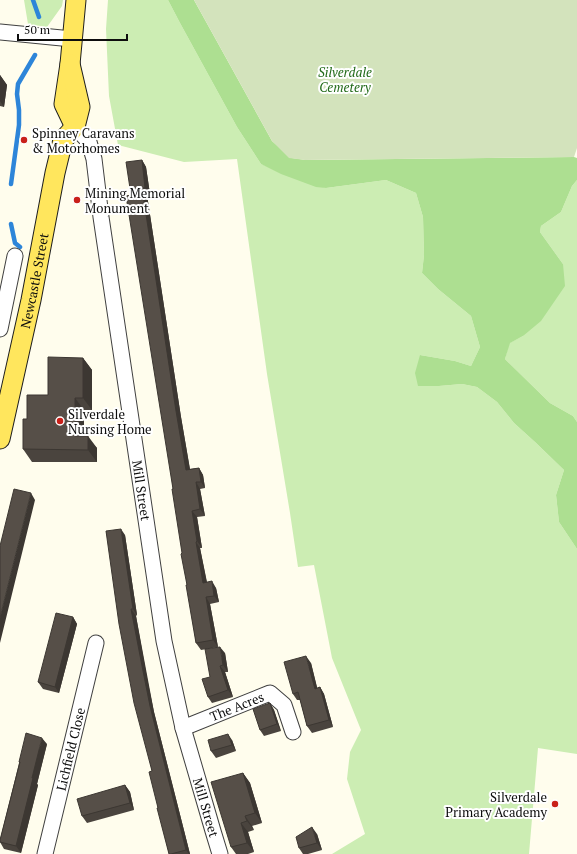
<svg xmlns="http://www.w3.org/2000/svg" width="577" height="854" font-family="'PT Serif',serif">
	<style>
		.green { fill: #ccedb3 }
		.forest { fill: #addf91 }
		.cemetery { fill: #d3e3bc }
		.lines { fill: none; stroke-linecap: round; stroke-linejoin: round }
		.stream { stroke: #2d85d9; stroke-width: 4.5 }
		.minor-casing { stroke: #404040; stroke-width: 17 }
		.major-casing { stroke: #1e1e1e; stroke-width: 21 }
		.minor { stroke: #fff; stroke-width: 15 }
		.major { stroke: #ffe65d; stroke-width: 19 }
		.wall { fill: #4a443e }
		.shaded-wall { fill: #3c3732 }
		.building { fill: #564f48; stroke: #3c3732 }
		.poi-dot { fill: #c92019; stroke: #fff; stroke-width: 1.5 }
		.labels { text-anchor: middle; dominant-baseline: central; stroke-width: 4; stroke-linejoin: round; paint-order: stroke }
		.park-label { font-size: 13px; font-style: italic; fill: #216a18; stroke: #fff }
		.poi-label { font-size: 13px; fill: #0d0d0d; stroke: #fff; text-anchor: start }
		.street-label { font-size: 13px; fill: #0d0d0d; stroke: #fff }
	</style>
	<rect width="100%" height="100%" fill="#fffded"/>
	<path class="green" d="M24 0H63L62 6 47 27 28 24Z
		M108 0H168L180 23 237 127 261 164 326 188 386 180 416 193 423 217 424 255 422 273 438 289 471 316 480 347 471 366 455 361 420 355 439 386 462 384 477 387 497 402 514 423 535 442 564 470 556 495 559 522 577 549V754L538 748 529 854H332L365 834 347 779 350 752 361 730 332 658 314 565 298 567 290 513 267 374 237 159 184 162 118 145 109 96 106 29Z
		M577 180V422L573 416 550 403 505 359 509 343 523 336 563 264 540 232 541 226 561 212 572 186Z"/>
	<path class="forest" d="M168 0H194L272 141 292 158 306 160 574 157 577 158V180L572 186 561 212 541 226 540 232 563 264 565 286 541 321 523 336 510 343 505 359 550 403 573 416 577 422V549L559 522 556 495 564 470 535 442 514 423 497 402 477 387 462 384 439 386H418L415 373 420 355 455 361 471 366 480 347 471 316 438 289 422 273 424 255 423 217 416 193 386 180 326 188 316 187 281 174 261 164 237 127 180 23Z"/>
	<path class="cemetery" d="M194 0H577V148L574 157 305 160 289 158 272 141Z"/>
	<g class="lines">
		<path class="stream" d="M33 0 39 17
			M11 184 19 125V110L17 94 18 84 35 55
			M11 224 15 243 20 247"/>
		<defs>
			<g id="minor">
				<path d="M0 32 72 39"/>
				<path id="s1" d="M75 127 89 142 94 159 101 217 164 641 183 728 213 831 220 854"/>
				<path d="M0 329 15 256"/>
				<path id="s2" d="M183 728 270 693 284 705 293 732"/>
				<path id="s3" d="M45 854 96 643"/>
			</g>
			<g id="major">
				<path d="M75 127 64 104 70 64 76 0"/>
				<path id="s4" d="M0 439 31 300 55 173 63 140 75 127 80 107 70 64"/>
			</g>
		</defs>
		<use href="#minor" class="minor-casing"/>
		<use href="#major" class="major-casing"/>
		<use href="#minor" class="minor"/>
		<use href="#major" class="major"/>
	</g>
	<path class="wall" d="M0 75 7 85 4 107 0 106Z
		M142 160 146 167 150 194 147 195 181 417 190 469 199 468 203 475 205 488 200 489 205 516 197 517 202 548H200L207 582 216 588 219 602 210 604 218 647 201 650 196 643 187 585 131 195Z
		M83 358 92 370V410H84V436L97 448V462H32L23 449 27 419 48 395Z
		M106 531 125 535 137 615 136 616 147 678 154 712 190 854H169L158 808 152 771Z
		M73 617 77 624 59 693 43 689 38 682Z
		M225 653 228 672H225L233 697 212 703 208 697 210 677Z
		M311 663 317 688 320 687 324 694 333 727 312 733 307 726 300 700H297L293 694Z
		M270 703 274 710 281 731 264 736 260 730Z
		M232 740 236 751 216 758 211 751Z
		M47 744 37 784 38 785 21 853 4 849 0 842V840L19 763V762Z
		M243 773 250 783 262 823 252 826 254 830 248 832 254 852 248 854H236L231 847Z
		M125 785 130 792 134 810 87 823 82 816Z
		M317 834 322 850 308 854H303L299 848Z"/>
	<path class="shaded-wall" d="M0 75 7 85 4 107 0 101Z
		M142 160 146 167 150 194 145 188Z
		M142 188 147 195 181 417 191 476 186 470 176 411Z
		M83 358 92 370V410L83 398Z
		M75 398 84 410V448L75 436Z
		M88 436 97 448V462L88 450Z
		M199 468 203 475 205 488 201 482Z
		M196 482 200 489 205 516 200 509Z
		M31 493 35 500 0 643V618Z
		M192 511 197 517 202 548 197 541Z
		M121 529 125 535 137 615 133 609Z
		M196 542 200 548 208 589 203 583Z
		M212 581 216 588 219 602 214 596Z
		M206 597 210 604 218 647 213 640Z
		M131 609 136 616 154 712 190 854H189L186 850 150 706Z
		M73 617 77 624 59 693 55 687Z
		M220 647 225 653 228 672 223 665Z
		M306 656 311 663 319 695 315 689Z
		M220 666 225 672 233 697 228 690Z
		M320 687 324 694 333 727 329 720Z
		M270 703 274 710 281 731 277 724Z
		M228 734 232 740 236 751 232 745Z
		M42 738 47 744 37 784 38 785 21 853 16 846 32 778Z
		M243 773 250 783 262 823 255 813Z
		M125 785 130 792 134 810 130 803Z
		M245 816 252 826 254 830 247 821Z
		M241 823 248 832 254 852 247 843Z
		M312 827 317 834 322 850 317 843Z"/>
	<path class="building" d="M142 160 145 188H142L176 411 186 470 199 468 201 482H196L200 509 192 511 197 541 196 542 203 583 212 581 214 596 206 597 213 640 196 643 186 585H187L181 554 182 553 172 489H173L126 196 131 195 126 162Z
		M48 357 83 358V398H75V436H88V450L23 449V419H27V395H48Z
		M14 489 31 493 0 618V546Z
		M121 529 133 609H131L143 671 150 706 186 850 171 854H169L157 808H158L149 772 152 771 134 703 119 624 106 531Z
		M56 613 73 617 55 687 38 682Z
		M220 647 223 665 220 666 228 690 208 697 202 679 210 677 205 649Z
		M306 656 315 689 320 687 329 720 307 726 298 692 293 694 284 662Z
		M270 703 277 724 260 730 253 709Z
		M26 733 42 738 32 778H33L16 846 0 842V840L20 762H19Z
		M228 734 232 745 211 751 208 740Z
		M243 773 255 813 245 816 247 821 241 823 247 843 231 847 211 782Z
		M125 785 130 803 82 816 77 799Z
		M312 827 317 843 299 848 296 837Z"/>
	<g class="poi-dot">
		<circle cx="24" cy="140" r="4"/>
		<circle cx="77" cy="200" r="4"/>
		<circle cx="60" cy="421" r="4"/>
		<circle cx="555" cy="804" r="4"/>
	</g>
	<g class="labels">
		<g class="park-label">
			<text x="345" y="72">Silverdale<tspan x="345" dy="15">Cemetery</tspan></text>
		</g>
		<g class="poi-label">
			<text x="32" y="133">Spinney Caravans<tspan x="32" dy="15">&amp; Motorhomes</tspan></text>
			<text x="85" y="193">Mining Memorial<tspan x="85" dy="15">Monument</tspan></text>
			<text x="68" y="414">Silverdale<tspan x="68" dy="15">Nursing Home</tspan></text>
			<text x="547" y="797" text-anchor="end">Silverdale<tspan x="547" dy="15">Primary Academy</tspan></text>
		</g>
		<g class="street-label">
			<text stroke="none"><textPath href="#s4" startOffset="162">Newcastle Street</textPath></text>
			<text stroke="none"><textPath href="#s1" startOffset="373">Mill Street</textPath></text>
			<text stroke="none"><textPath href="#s2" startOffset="58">The Acres</textPath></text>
			<text stroke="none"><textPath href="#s3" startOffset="108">Lichfield Close</textPath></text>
			<text stroke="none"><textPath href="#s1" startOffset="697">Mill Street</textPath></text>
		</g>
	</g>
	<path d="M18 34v6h109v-6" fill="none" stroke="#0d0d0d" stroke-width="2"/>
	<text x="24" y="34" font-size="12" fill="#0d0d0d" stroke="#ffffff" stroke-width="3" paint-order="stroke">50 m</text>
</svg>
